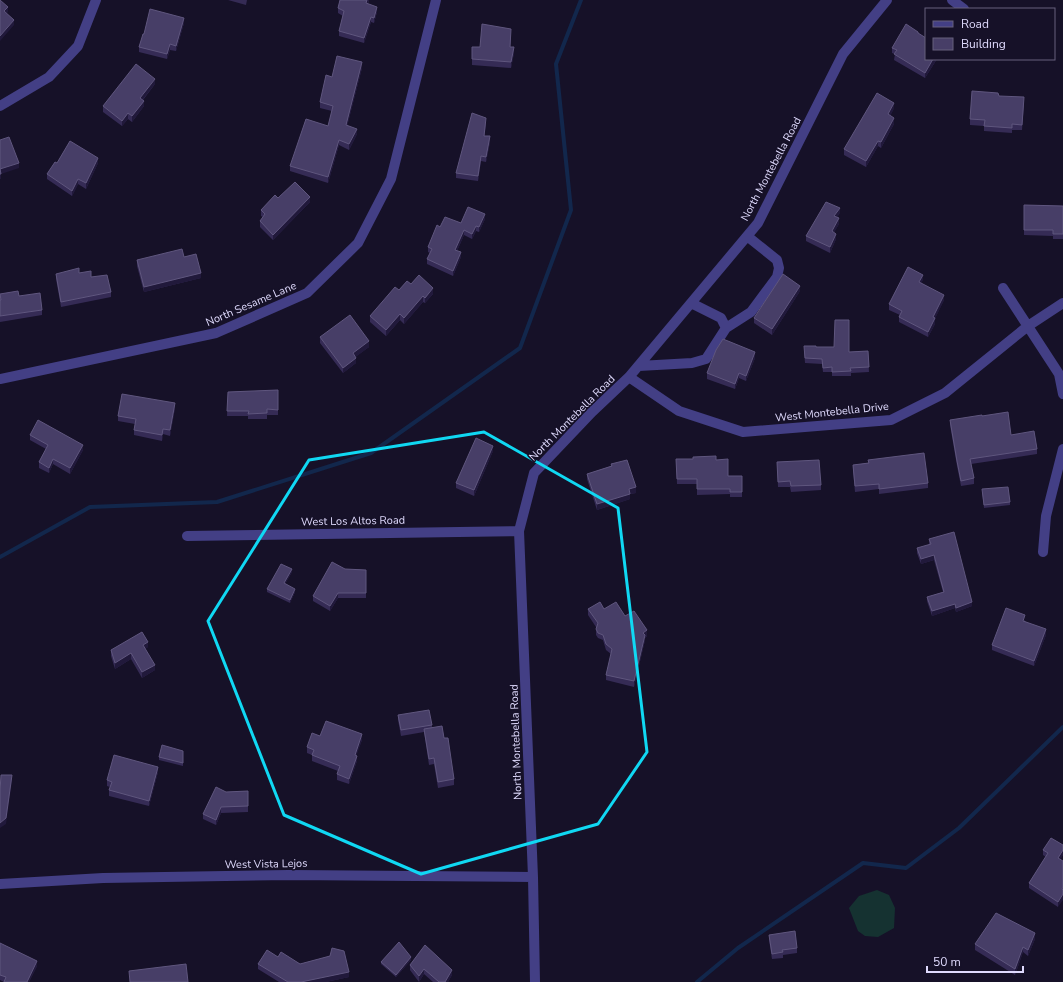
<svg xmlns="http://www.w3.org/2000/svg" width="1063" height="982" font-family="'Nunito Sans',sans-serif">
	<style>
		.garden { fill: #153231 }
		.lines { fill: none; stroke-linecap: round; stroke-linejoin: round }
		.stream { stroke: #12274c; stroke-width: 4 }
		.minor { stroke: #433f85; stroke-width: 10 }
		.wall { fill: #352b55 }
		.shaded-wall { fill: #21193b }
		.building { fill: #473e67; stroke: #5f567e }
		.marked { fill: none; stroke: #10d8f3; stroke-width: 3; stroke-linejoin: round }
		.labels { text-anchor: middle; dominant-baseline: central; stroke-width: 3; stroke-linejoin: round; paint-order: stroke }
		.street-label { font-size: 11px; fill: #dfdafd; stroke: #161128 }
	</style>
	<rect width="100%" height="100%" fill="#161128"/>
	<path class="garden" d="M877 890 889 895 895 908 894 928 878 937 865 936 858 931 849 908 859 896Z"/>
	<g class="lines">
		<path class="stream" d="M0 557 90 507 217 502 371 453 520 348 571 210 556 64 581 0
			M697 982 738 948 863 863 906 868 959 828 1063 727"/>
		<path class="minor" d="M952 0 964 9
			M0 106 49 77 78 46 96 0
			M1003 288 1059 374 1063 394
			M691 303 721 318 726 328
			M639 366 692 363 706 359 726 328 751 312 777 277 779 268 777 260 747 236
			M629 377 679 411 743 432 891 420 945 393 1028 326 1063 303
			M0 379 216 333 307 293 358 243 391 179 436 0
			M187 536 519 531
			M1043 552 1046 516 1063 449
			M0 884 103 878 289 875 533 877
			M535 982 533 877 519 531 534 473 592 412 629 377 758 223 843 54 887 0"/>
	</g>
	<path class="wall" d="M228 0H247L246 5Z
		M340 0H369L368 4 377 12 374 23 371 22 364 43 339 36V31L343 16 338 13V8Z
		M184 23 176 51 170 50 167 59 139 52V47L144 34Z
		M918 33 926 59H937L925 78 894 60 895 54 892 53V48Z
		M511 35 510 47 514 53 511 68 472 65V59L480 47Z
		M362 68 347 126 357 134 349 150 339 145 328 183 290 171V166L328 126 332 111 320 108V102L332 77Z
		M155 84 143 100 144 106 132 122 128 119 122 126 103 112V106Z
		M999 96 1024 103 1022 130H1012V133L984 131V126L970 125V119Z
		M894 108 890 116 894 124 881 148 878 146 866 167 844 155V149Z
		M486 124 484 136 490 142 486 162 481 161 478 181 456 178V173Z
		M57 163H98L86 189 78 184 72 196 47 179V174Z
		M278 198 310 202 273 240 260 227V221L263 217 261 216V210Z
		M1024 205 1063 206V239H1053V236L1024 235Z
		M840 213 837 217 839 224 834 232 836 239 830 253 806 241V236Z
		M485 219 479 232 476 231 472 239 464 235 457 251 461 257 453 276 427 264V259L430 253 428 252V247L440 227Z
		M184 257 201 278 144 292 137 266V260Z
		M56 274 91 277 111 292V297L61 307 56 279Z
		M923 280 921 283 944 300 935 318V324L928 337 899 322V317L900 315 889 310V304Z
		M411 284 433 294 425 303 423 302 404 324 400 320 386 336 370 322V316L399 290Z
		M800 291 772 335 754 323V318Z
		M0 294 42 310V315L0 322Z
		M320 337 369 347 355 357 356 363 343 373 320 343Z
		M804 351 849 352 868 351 869 372 851 373V376H832V372H823L822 364 805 363Z
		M755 358 746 381 739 378 735 389 707 379V373Z
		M278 390V415H267V419H248V416H227L228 392Z
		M175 408 170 436 163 434 162 441 134 435V430L135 424 118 421V416Z
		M950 420 1011 435 1037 449V454L971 464 974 478V484L961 486 957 466 950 425Z
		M30 435 83 450 70 474 53 464 49 473 39 468V462L46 449 30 440Z
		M493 451 474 496 456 488V483Z
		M676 459 716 460 728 476H742V497H730V494L697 495V484H677Z
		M868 460 928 483V488L879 494V489L855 492 853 471V465L868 463Z
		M777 462 821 485V490L791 492 790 487H778Z
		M611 464 636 493 630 494V499L597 510 587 479V474L611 466Z
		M982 492 1010 502V505L984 508Z
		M929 539 972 606 956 612 955 608 932 616 927 601V597L943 592 934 560 921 564 917 553V548L929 545Z
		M345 569 366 570V598H338L330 611 313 601V596Z
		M292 572 285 584 295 592 290 603 267 592V589Z
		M588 609H604L625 616 647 636 645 638V640L634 687 606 680V675L611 654 606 650 603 640 598 638 596 635V627L588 615Z
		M1025 620V621L1046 635 1034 666 992 650V645Z
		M148 647 145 649 155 670 142 678 131 659 115 669 111 656V650Z
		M398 715 432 725V727L444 738 454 779V785L438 788 434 764 429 765 424 732 401 736 398 720Z
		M320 736 362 740 356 755 357 761 349 784 337 780V774L338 771 312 761V755L307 753V747Z
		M183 751V766L159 760V757Z
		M158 772 149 806 109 796V790L110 787 107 786V780Z
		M248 791V812L221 813 216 825 203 819V814L226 792Z
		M1063 845V855L1060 859 1058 907 1029 888V883L1046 857 1043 855V850Z
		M769 935 797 948V953L783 955V958L772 959 769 940Z
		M1035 939 1028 956 1023 952 1015 975 975 950V944Z
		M0 943 37 966 29 982H4L0 980Z
		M330 956 349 977 326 982H279L258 969V964L278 957 300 964Z
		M411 960 396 977 381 964V962Z
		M410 965 452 975 448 982H433L424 974 419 982 410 970Z"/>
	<path class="shaded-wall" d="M367 0H369L366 9V3Z
		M8 7V12L4 16V11Z
		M377 7V12L374 23V18Z
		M371 17V22L364 43V38Z
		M184 18V23L176 51V46Z
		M14 20V25L0 41V36Z
		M170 44V50L167 59V54Z
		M514 47V53L511 68V62Z
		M933 59H937L925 78V73Z
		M362 62V68L346 131V125Z
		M155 79V84L140 103V98Z
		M144 101V106L132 122V116Z
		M894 103V108L888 120V114Z
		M128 113V119L122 126V121Z
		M486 118V124L484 141V136Z
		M894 118V124L881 148V142Z
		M357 129V134L349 150V144Z
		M490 136V142L486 162V157Z
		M339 140V145L328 183V177Z
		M878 141V146L866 167V161Z
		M481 156V161L478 181V176Z
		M98 158V163L86 189V183Z
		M19 163V168L1 174V179H0V169Z
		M78 179V184L72 196V191Z
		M310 197V202L273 240V235Z
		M840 208V213L834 221V216Z
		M485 214V219L479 232V227Z
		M839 218V224L832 236V231Z
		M476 226V231L472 239V234Z
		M464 230V235L455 255V250Z
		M836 234V239L830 253V247Z
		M461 252V257L453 276V271Z
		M201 273V278L144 292V287Z
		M923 275V280L919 287V282Z
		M800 286V291L772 335V329Z
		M433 288V294L425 303V298Z
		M944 295V300L933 323V317Z
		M423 296V302L404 324V318Z
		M400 314V320L386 336V330Z
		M935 318V324L928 337V332Z
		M369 341V347L353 359V353Z
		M755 352V358L746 381V376Z
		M356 358V363L343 373V368Z
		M739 373V378L735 389V384Z
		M175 403V408L170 436V430Z
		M163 429V434L162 441V435Z
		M83 445V450L70 474V468Z
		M493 446V451L474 496V490Z
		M53 459V464L49 473V468Z
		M636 487V493L630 494V499L597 510V504L629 489Z
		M934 555V560L921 564V559Z
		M292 569V572L284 586V583Z
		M295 589V592L290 603V600Z
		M338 593V598L330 611V606Z
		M972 602V606L956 612V608Z
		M955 604V608L932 616V611Z
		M1046 629V635L1034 666V661Z
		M647 630V636L645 638V640L634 687V681L643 633Z
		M148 642V647L143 650V645Z
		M131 653V659L115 669V663Z
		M155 665V670L142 678V672Z
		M362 734V740L355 760V755Z
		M357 756V761L349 784V779Z
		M158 767V772L149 806V801Z
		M12 775V781L6 824 0 828V823Z
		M221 807V813L216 825V820Z
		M1063 850V855L1058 863V858Z
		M1063 894V900L1058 907V902Z
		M1035 933V939L1028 956V950Z
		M1023 947V952L1015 975V969Z
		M411 957V960L396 977V975Z
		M37 961V966L29 982H27Z
		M424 969V974L419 982V976Z
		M452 970V975L448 982H445Z
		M349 972V977L326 982H301Z"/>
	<path class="building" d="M0 0 8 7 4 11 14 20 0 36Z
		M340 0H367L366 3 377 7 374 18 371 17 364 38 339 31 344 11 338 8Z
		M150 9 184 18 176 46 170 44 167 54 139 47 143 34H144Z
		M482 24 511 29 510 47H514L511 62 472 59V47H480Z
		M906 24 918 32V33L926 38V59H933L925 73 894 54 897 50 892 48Z
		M337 56 362 62 346 125 357 129 349 144 339 140 328 177 290 166 306 119 328 126 333 106 320 102 326 75 332 77Z
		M136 64 155 79 140 98 144 101 132 116 128 113 122 121 103 106Z
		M972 91 998 93 999 96 1024 97 1022 125 1012 124V128L984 126 985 120 970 119Z
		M877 93 894 103 888 114 894 118 881 142 878 141 866 161 844 149Z
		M472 113 486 118 484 136H490L486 157 481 156 478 176 456 173Z
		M9 137 19 163 0 169 1 174H0V140Z
		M70 141 98 158 86 183 78 179 72 191 47 174 55 162 57 163Z
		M295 182 310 197 273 235 260 221 265 214 261 210 275 195 278 198Z
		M826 202 840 208 834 216 839 218 832 231 836 234 830 247 806 236Z
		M1024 205 1063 206V234H1053V230H1024Z
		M468 207 485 214 479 227 476 226 472 234 464 230 455 250 461 252 453 271 427 259 432 249 428 247 437 225 440 227 445 217 461 223Z
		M182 249 184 257 196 254 201 273 144 287 137 260Z
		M908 267 923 275 919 282 944 295 933 317 935 318 928 332 899 317 902 311 889 304Z
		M79 268V273L91 271V277L107 275 111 292 61 302 56 274Z
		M783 274 800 286 772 329 754 318Z
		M419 275 433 288 425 298 423 296 404 318 400 314 386 330 370 316 395 287 399 290 407 281 411 284Z
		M18 291 19 296 40 293 42 310 0 316V300H1L0 294Z
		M350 315 369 341 353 353 356 358 343 368 320 337Z
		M835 320H849V352L868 351 869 367 850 368 851 371 832 372V367L823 368 822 359 805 358 804 346H816V347H834Z
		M723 339 755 352 746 376 739 373 735 384 707 373 716 350Z
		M278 390V410L267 409V413L248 414 249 411H227L228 392Z
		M122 394 175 403 170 430 163 429 162 435 134 430 136 419 118 416Z
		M1008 412 1011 435 1034 431 1037 449 970 459 974 478 961 481 957 461 950 420 982 415V416Z
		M38 420 83 445 70 468 53 459 49 468 39 462 48 445 30 435Z
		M476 438 493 446 474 490 456 483Z
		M924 453 928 483 879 489V484L855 486 853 465 869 463 868 460Z
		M716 456V460L728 459V476H742V492H730V489H697V479H677L676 459H693V457Z
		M627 460 636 487 629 489 630 494 597 504 587 474 612 466 611 464Z
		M819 460 821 485 791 486 790 481 778 482 777 462Z
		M1008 487 1010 502 984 505 982 489Z
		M954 532 972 602 956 608 955 604 932 611 927 597 944 592 934 555 921 559 917 548 931 544 929 539Z
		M332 562 345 569 366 570V593H338L330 606 313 596Z
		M281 564 292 569 284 583 295 589 290 600 267 589Z
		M600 602 604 609 616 602 625 616 634 611 647 630 643 633 645 635 634 681 606 675 612 649 606 644 603 635 598 633 596 629 598 623 588 609Z
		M1006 608 1025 615 1023 621 1046 629 1034 661 992 645Z
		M142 632 148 642 143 645 155 665 142 672 131 653 115 663 111 650Z
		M429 710 432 725 401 730 398 715Z
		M326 721 362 734 355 755 357 756 349 779 337 774 340 766 312 755 314 750 307 747 312 733 320 736Z
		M442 726 444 738H448L454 779 438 782 434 758 429 759 424 729Z
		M162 745 183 751V763L159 757Z
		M114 755 158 767 149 801 109 790 112 782 107 780Z
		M1 775H12L6 818 0 823V791Z
		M216 787 226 792 248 791V806L221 807 216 820 203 814Z
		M1051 838 1063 845V850L1058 858 1063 861V887L1062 889 1063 890V894L1058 902 1029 883 1048 853 1043 850Z
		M996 913 1035 933 1028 950 1023 947 1015 969 975 944Z
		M795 931 797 948 782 950 783 952 772 954 769 935Z
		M399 942 411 957 396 975 381 962Z
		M0 943 37 961 27 982H4L6 977 0 975Z
		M425 945 452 970 445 982H439L424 969 419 976 410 965Z
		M332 948 344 951 349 972 301 982H288L258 964 267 950 278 957 281 952 300 964 330 956Z
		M186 964 188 982H130L129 971Z"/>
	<path class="marked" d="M484 432 618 508 647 752 598 824 421 874 284 815 208 621 309 460Z"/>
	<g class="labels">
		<g class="street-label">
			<text transform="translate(771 169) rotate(-62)">North Montebella Road</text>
			<text transform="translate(251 304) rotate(-23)">North Sesame Lane</text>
			<text transform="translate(832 412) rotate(-6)">West Montebella Drive</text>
			<text transform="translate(572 418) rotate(-45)">North Montebella Road</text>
			<text transform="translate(353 521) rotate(-1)">West Los Altos Road</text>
			<text transform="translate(516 742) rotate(-92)">North Montebella Road</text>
			<text transform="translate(266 864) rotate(-1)">West Vista Lejos</text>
		</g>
	</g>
	<rect x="925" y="8" width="130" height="52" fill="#161128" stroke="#66617d"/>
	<rect x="933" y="21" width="20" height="6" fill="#433f85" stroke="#66617d"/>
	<text x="961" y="28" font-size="12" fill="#dfdafd">Road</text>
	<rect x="933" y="38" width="20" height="12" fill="#473e67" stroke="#66617d"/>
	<text x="961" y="48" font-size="12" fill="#dfdafd">Building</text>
	<path d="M927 966v6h96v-6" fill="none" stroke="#dfdafd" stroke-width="2"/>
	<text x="933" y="966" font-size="12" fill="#dfdafd" stroke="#161128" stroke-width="3" paint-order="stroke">50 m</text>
</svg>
